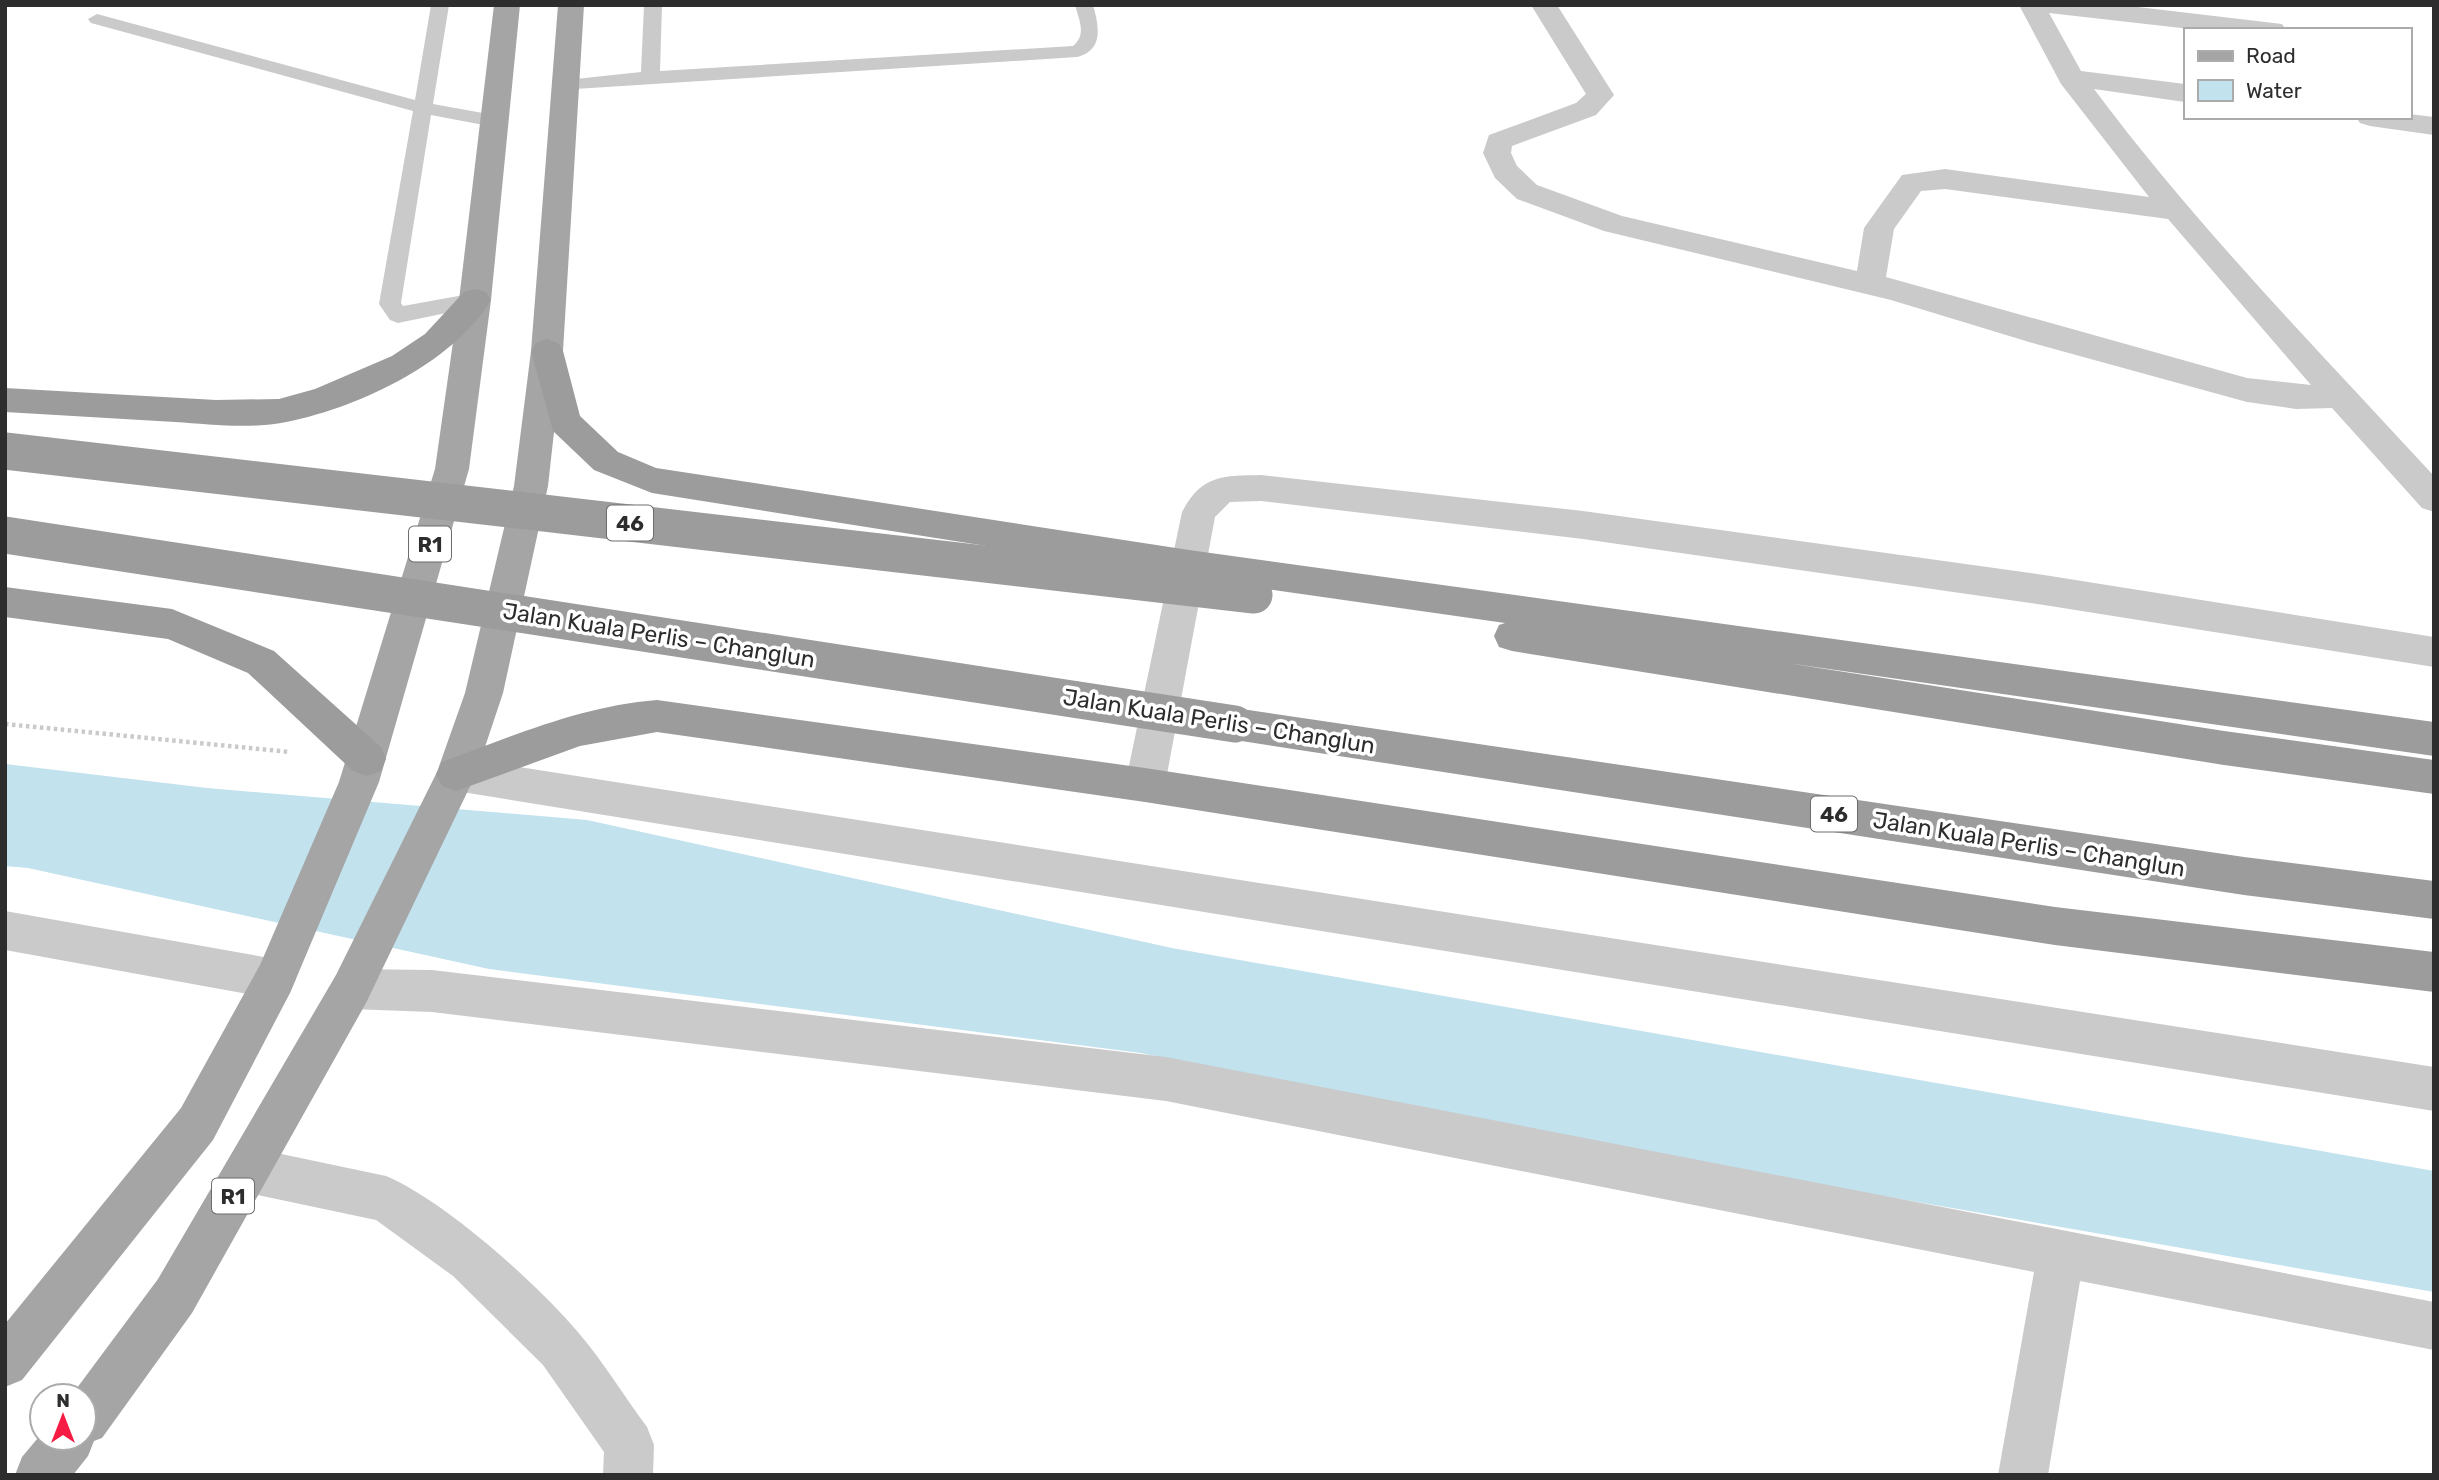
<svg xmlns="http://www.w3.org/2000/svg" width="2439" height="1480" font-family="Rubik,sans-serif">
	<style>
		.water { fill: #c2e2ee }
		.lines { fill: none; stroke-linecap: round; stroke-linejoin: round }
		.path { stroke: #cacaca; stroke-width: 4.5; stroke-dasharray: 3.5 3.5; stroke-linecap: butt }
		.service { fill: #cacaca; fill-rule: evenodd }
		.minor { fill: #cacaca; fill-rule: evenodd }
		.primary { fill: #a5a5a5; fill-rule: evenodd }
		.trunk { fill: #9c9c9c; fill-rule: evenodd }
		.trunk-bridge { stroke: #9c9c9c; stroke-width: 37 }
		.labels { text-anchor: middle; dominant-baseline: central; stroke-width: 7; stroke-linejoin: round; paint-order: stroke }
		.shield { fill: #fff; stroke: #6c6c6c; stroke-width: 2 }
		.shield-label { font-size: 21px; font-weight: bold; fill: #2d2d2d }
		.street-label { font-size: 23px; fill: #2d2d2d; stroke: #fff }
	</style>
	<rect width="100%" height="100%" fill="#fff"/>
	<path class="water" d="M5 764 207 788 587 820 1172 948 2434 1171V1292L1515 1132 1141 1053 489 969 28 868 5 866Z"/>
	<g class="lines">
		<path class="path" d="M5 724 290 752"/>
		<path class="service" d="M431 5H449L433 104 494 115 504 121 494 127 431 115 401 303 403 306 475 293 483 295 486 300 483 305 475 307 398 323 390 320 379 304 413 111 91 23 88 19 97 14 415 100Z
			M644 5H662L660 71 1073 46C1087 35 1079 20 1075 5H1093C1099 26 1104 50 1077 57L559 90 557 86 559 82 566 80 641 72Z"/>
		<path class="minor" d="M1531 5H1557L1614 95 1596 115 1512 146 1511 153 1517 166 1537 185 1622 216 1857 271 1864 228 1902 175 1945 169 2149 197 2061 84 2019 5H2121L2282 24 2286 30H2199L2049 13 2081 71 2185 84V102L2094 89C2197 227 2318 350 2434 476V512L2422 508 2332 408 2296 409 2247 402 2036 344 1891 300 1604 231 1517 199 1495 178 1483 153 1489 135 1576 103 1586 94ZM1945 189 2168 219 2311 385 2247 378 1886 277 1894 229 1921 191Z
			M2409 114 2434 117V135L2370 126 2360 123 2356 117H2409Z
			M1261 475 1583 511 2044 575 2434 637V667L2044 605 1583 539 1261 501 1230 502 1215 517 1165 785 1159 797 1145 802 1131 797 1125 785 1182 512C1202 474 1223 476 1261 475Z
			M456 757 2434 1067V1111L456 791 442 786 436 774 442 762Z
			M5 911 275 959 290 965 296 979 290 993 275 999 5 950Z
			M351 969 432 970 1166 1057 2434 1302V1350L2080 1281 2048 1475H1998L2034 1272 1166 1101 432 1012 351 1009 336 1003 330 989 336 975Z
			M248 1147 386 1176C445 1201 535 1282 577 1331 603 1361 624 1396 647 1427L654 1445 653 1475H603L604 1452 543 1365 453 1276 376 1220 248 1193 232 1186 225 1170 232 1154Z"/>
		<path class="primary" d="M494 5H520L491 300 469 469 379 782 290 993 213 1140 22 1380 5 1387V1324L181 1108 260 965 339 782 435 469 459 300Z
			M558 5H584L563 351 548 486 503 693 476 774 366 1003 192 1313 102 1438 94 1441 88 1456 73 1475H15L22 1457 42 1433V1438H84V1396H71L158 1279 336 975 437 772 465 693 514 486 531 351Z"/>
		<path class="trunk" d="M475 289 486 292 491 300C452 365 353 410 281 423 247 429 208 424 175 422 118 419 62 415 5 412V388L216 400 279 399 315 389 392 356 425 334 464 292Z
			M547 339 558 343 563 351 580 416 618 452 656 468 1189 550 2434 722V756L1787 663 2224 731 2434 760V794L2224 765 1512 651 1499 647 1494 636 1499 625 1505 623 1189 578 652 493 594 470 553 431 531 351 536 343Z
			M5 587 172 609 274 651 381 747 386 759 381 771 367 776 353 771 248 673 168 639 5 617Z
			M657 700 1145 768 2055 907 2434 952V992L2055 945 1145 802 657 732 580 746 456 791 442 786 436 774 442 762C513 736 581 706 657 700Z
			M1235 708 2244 857 2434 881V919L2244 895 1235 740 1221 736 1216 724 1221 712Z"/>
		<path class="trunk-bridge" d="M5 451 1254 595
			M5 535 1235 724"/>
	</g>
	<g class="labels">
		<g class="shield">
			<rect x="607" y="505.5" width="46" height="35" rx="5"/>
			<rect x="409" y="526.5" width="42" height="35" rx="5"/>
			<rect x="1811" y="796.5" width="46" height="35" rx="5"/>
			<rect x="212" y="1178.5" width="42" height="35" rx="5"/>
		</g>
		<g class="shield-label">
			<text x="630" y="523">46</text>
			<text x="430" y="544">R1</text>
			<text x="1834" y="814">46</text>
			<text x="233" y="1196">R1</text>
		</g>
		<g class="street-label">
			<text transform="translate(659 635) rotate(9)">Jalan Kuala Perlis – Changlun</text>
			<text transform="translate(1219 721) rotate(9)">Jalan Kuala Perlis – Changlun</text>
			<text transform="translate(2029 844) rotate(9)">Jalan Kuala Perlis – Changlun</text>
		</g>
	</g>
	<rect width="2439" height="1480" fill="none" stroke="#2d2d2d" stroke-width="14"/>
	<rect x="2184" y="28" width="228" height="91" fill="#ffffff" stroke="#ababab" stroke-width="2"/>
	<rect x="2198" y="51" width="35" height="10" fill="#a5a5a5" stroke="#ababab" stroke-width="2"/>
	<text x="2246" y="63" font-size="21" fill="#2d2d2d">Road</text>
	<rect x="2198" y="80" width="35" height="21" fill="#c2e2ee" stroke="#ababab" stroke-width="2"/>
	<text x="2246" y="98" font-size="21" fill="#2d2d2d">Water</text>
	<g transform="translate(63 1417)"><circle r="33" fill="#ffffff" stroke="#ababab" stroke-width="2"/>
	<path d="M0-5L12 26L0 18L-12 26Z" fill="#f61c44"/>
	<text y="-10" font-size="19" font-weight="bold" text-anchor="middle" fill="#2d2d2d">N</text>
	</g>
</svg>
